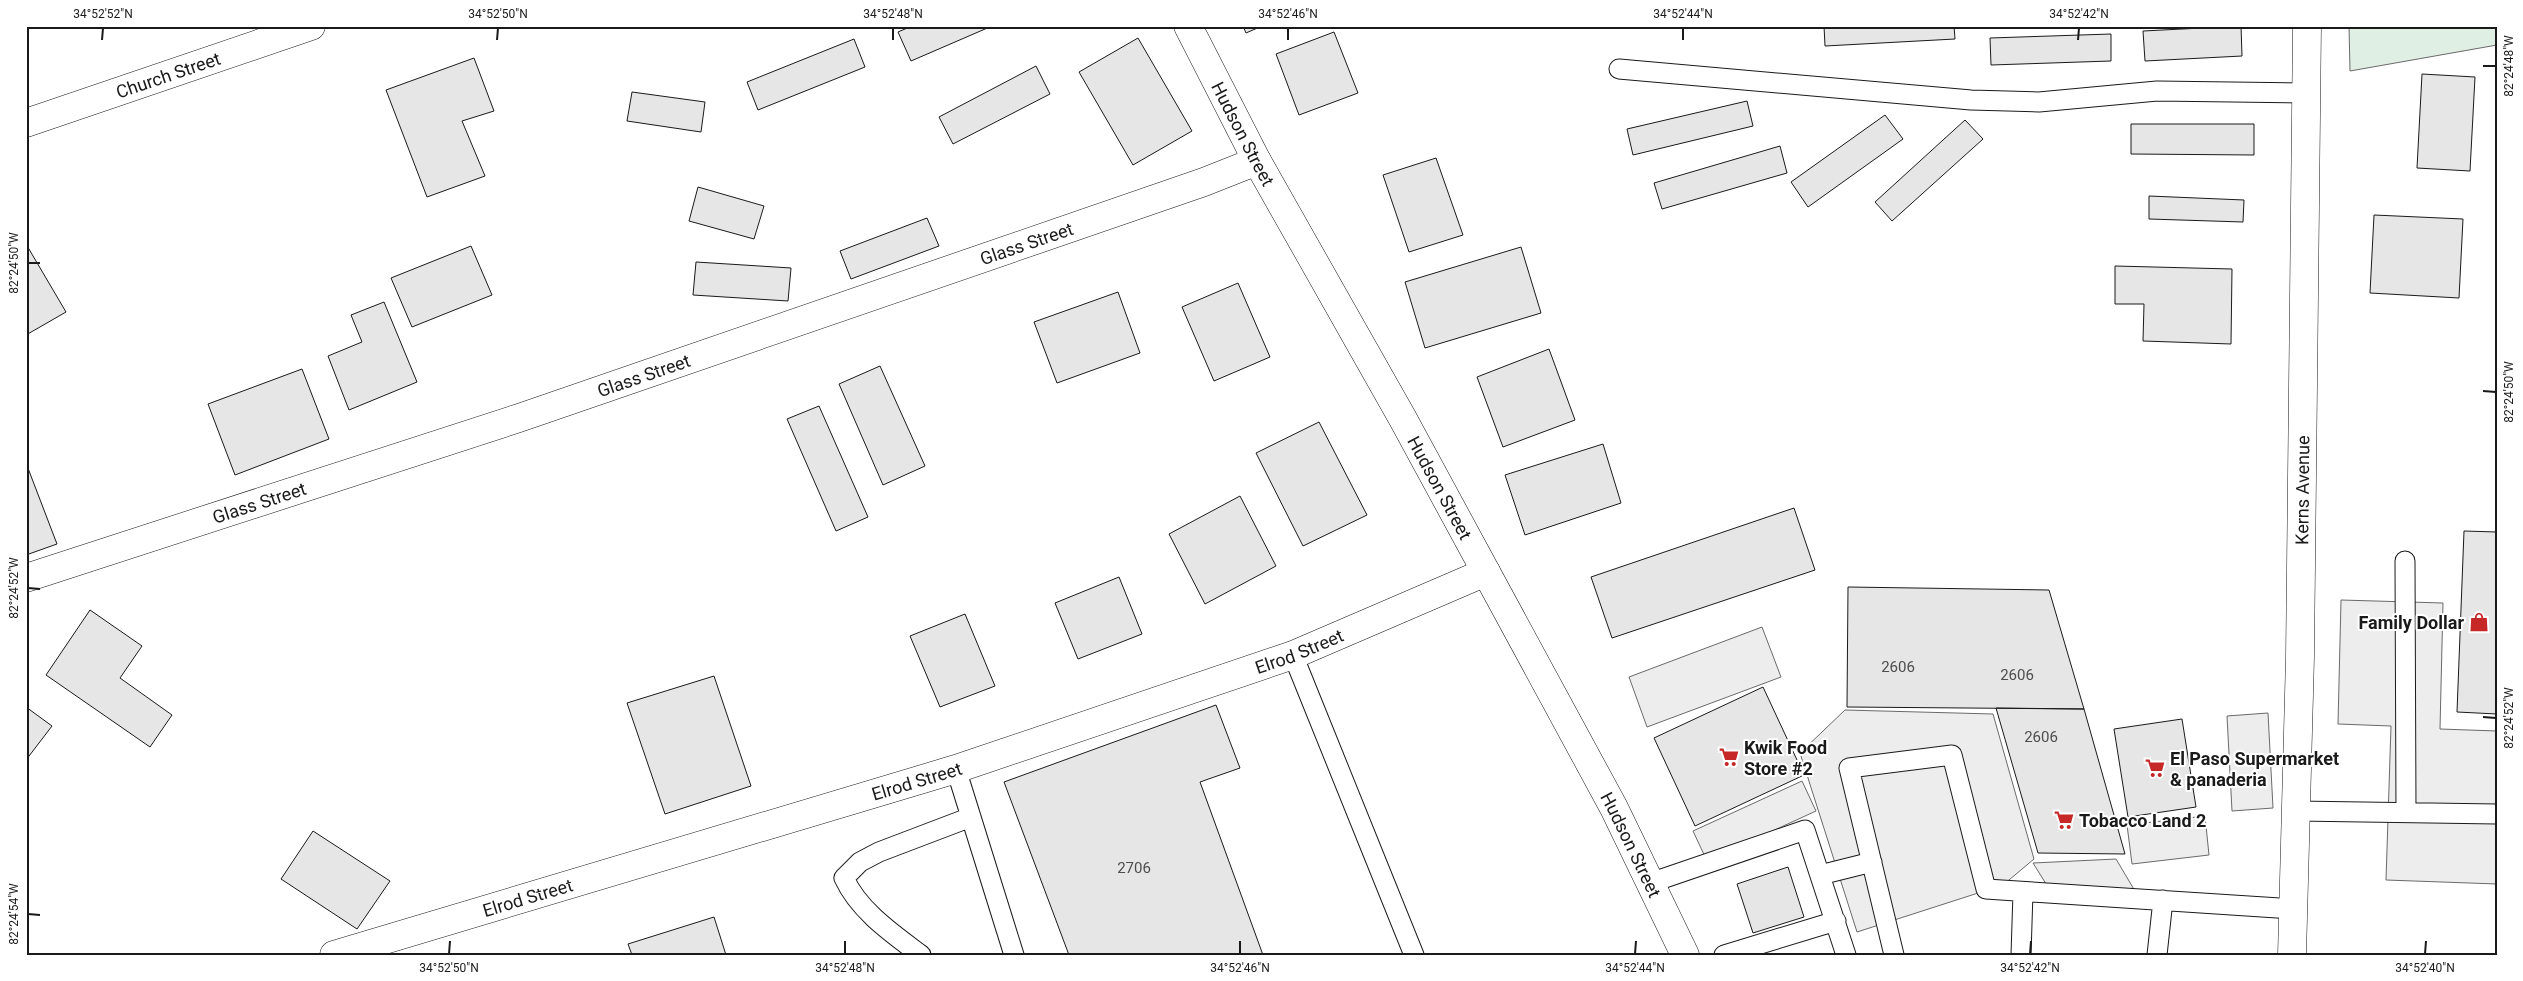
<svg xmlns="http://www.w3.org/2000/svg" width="2523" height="981" font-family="Roboto,sans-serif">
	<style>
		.green { fill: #e0efe3; stroke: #6a6a6a }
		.parking { fill: #ededed; stroke: #6a6a6a }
		.building { fill: #e6e6e6; stroke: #1a1a1a }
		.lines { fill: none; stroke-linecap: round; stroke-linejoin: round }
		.lane-casing { stroke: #1a1a1a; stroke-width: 21 }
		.street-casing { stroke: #1a1a1a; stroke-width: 29 }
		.lane { stroke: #fff; stroke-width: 19 }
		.street { stroke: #fff; stroke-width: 28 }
		.ticks { fill: none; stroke: #1a1a1a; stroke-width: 2 }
		.labels { text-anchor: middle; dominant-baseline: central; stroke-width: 4; stroke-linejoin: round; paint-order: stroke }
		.number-label { font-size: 15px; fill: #4d4d4d }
		.street-label { font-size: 18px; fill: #1a1a1a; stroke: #fff }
		.poi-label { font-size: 18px; font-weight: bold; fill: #1a1a1a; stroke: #fff; text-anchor: start }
		.neatline { fill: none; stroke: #1a1a1a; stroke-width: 2 }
		.ticks-label { font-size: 12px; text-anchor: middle; fill: #1a1a1a }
	</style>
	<rect width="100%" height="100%" fill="#fff"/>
	<path class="green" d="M2349 26H2497V45L2350 71Z"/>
	<path class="parking" d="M2341 600 2443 603 2440 729 2497 731V884L2386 880 2391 726 2338 724Z
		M1762 627 1781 677 1647 727 1629 677Z
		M1845 710 1993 714 2034 859 2003 885 1857 932 1800 753Z
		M2268 713 2273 808 2232 811 2227 716Z
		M1802 781 1816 811 1707 861 1693 831Z
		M2205 816 2209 855 2132 864 2127 825Z
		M2116 859 2135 891 2053 895 2033 863Z"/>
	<path class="building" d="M912 26H992L911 61 898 32Z
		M1243 26H1262L1246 33Z
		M1824 26H1954L1955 39 1825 46Z
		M2241 26 2242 56 2145 61 2143 31Z
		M1334 32 1358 93 1299 115 1276 54Z
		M2111 34V61L1991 65 1990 38Z
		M1138 38 1192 131 1133 165 1079 72Z
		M854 39 865 67 758 110 747 82Z
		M474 58 494 111 462 121 485 176 427 197 386 90Z
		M1036 66 1050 94 953 144 939 117Z
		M2422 74 2475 77 2470 171 2417 168Z
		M632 92 705 102 701 132 627 121Z
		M1747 101 1753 126 1633 155 1627 129Z
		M1885 115 1903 139 1808 207 1791 182Z
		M1965 120 1983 139 1892 221 1875 202Z
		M2131 124H2254V155L2131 154Z
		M1780 146 1787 173 1662 209 1654 183Z
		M1436 158 1463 235 1409 252 1383 175Z
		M698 187 764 206 754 239 689 221Z
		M2149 196 2244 200 2243 222 2149 219Z
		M2374 215 2463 219 2459 298 2370 293Z
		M927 218 939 246 851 279 840 251Z
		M26 244 66 312 26 335Z
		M471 246 492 295 412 327 391 278Z
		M1521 247 1541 313 1425 348 1405 282Z
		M696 262 791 268 788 301 693 295Z
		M2115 266 2232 269 2231 344 2143 341 2144 304H2115Z
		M1238 283 1270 357 1214 381 1182 307Z
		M1118 292 1140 353 1057 383 1034 322Z
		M384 302 417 382 349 410 328 356 362 342 351 315Z
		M1549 349 1575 420 1503 447 1477 377Z
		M880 366 925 466 883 485 839 384Z
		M302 369 329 439 235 475 208 404Z
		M819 406 868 517 836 531 787 419Z
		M1319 422 1367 515 1303 546 1256 453Z
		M1603 444 1621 503 1525 535 1505 475Z
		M26 463 57 544 26 555Z
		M1240 496 1276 566 1205 604 1169 534Z
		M1794 508 1815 570 1612 638 1591 577Z
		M2464 531 2497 532V714L2457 712Z
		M1119 577 1142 634 1078 659 1055 603Z
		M1848 587 2049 590 2084 709 1847 707Z
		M90 610 142 646 120 678 172 715 150 747 46 675Z
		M965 614 995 686 940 707 910 636Z
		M714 676 751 786 665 814 627 703Z
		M1763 687 1804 775 1695 826 1654 738Z
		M1216 705 1240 768 1200 782 1263 955H1069L1004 782Z
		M26 707 52 726 26 760Z
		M1996 708 2084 709 2125 854 2038 853Z
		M2182 719 2196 807 2128 817 2114 729Z
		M313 831 390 881 357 929 281 879Z
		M1788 867 1804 917 1753 933 1737 884Z
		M714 917 726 955H632L628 944Z"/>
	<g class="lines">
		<defs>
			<path id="lane" d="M1619 69 1971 100 2039 102 2157 91 2307 93
				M2405 561 2406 812
				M1293 655 1414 955
				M956 769 1014 955
				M2296 811 2497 814
				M1820 875 1872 862
				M1650 883 1805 830 1846 955
				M921 955C893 934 859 911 844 878L860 862 879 852 971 817
				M1724 955 1836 921
				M1894 955 1849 768 1952 755 1986 889 2294 909
				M2021 955 2023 892
				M2157 955 2163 900"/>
			<g id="street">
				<path id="s1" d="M1188 26 1257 161 1403 419 1614 808 1685 955"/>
				<path id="s2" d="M26 123 311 26"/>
				<path id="s3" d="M26 578 519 418 1204 182 1257 161"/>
				<path id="s4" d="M334 955 956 769 1293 655 1486 572"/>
				<path id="s5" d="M2292 955 2300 657 2307 26"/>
			</g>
		</defs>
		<use href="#lane" class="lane-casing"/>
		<use href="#street" class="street-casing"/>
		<use href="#lane" class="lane"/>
		<use href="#street" class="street"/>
	</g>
	<path class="ticks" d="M102 40 103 28M497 40 498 28M893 40V28M1288 40V28M1683 40V28M2078 40 2079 28M2483 66H2496M28 263H40M2483 391 2496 392M28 588 40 589M2483 717 2496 718M28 914 40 915M449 954 450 941M845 954V941M1240 954V941M1635 954 1636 941M2030 954 2031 941M2425 954 2426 941"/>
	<defs>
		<symbol id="shop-bare" viewBox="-9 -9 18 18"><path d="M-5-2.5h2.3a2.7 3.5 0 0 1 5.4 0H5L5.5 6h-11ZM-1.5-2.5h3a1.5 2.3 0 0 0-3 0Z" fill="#c62828" stroke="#fff" stroke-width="2.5" paint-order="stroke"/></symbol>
		<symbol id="supermarket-bare" viewBox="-9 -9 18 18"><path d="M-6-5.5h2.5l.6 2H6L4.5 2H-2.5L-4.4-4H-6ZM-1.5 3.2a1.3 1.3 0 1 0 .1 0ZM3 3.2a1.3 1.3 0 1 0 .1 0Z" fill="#c62828" stroke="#fff" stroke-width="2.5" paint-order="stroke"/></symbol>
	</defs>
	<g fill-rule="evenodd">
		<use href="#shop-bare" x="2465" y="608" width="28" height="28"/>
		<use href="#supermarket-bare" x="1715" y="743" width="28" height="28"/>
		<use href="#supermarket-bare" x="2141" y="754" width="28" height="28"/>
		<use href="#supermarket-bare" x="2050" y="806" width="28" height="28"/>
	</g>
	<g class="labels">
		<g class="number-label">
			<text x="1898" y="667">2606</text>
			<text x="2017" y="675">2606</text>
			<text x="2041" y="737">2606</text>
			<text x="1134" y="868">2706</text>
		</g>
		<g class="street-label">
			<text stroke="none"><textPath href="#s2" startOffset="150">Church Street</textPath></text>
			<text stroke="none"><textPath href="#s1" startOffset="121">Hudson Street</textPath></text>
			<text stroke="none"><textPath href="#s3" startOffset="1055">Glass Street</textPath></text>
			<text stroke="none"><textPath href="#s3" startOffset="650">Glass Street</textPath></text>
			<text stroke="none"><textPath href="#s1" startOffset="526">Hudson Street</textPath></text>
			<text stroke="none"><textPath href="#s5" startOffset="465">Kerns Avenue</textPath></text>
			<text stroke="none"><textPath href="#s3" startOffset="245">Glass Street</textPath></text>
			<text stroke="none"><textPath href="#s4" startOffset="1012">Elrod Street</textPath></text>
			<text stroke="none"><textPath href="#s4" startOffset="608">Elrod Street</textPath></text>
			<text stroke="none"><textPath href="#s1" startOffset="931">Hudson Street</textPath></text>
			<text stroke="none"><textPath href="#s4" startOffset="202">Elrod Street</textPath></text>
		</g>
		<g class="poi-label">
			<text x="2464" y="622" text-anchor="end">Family Dollar</text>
			<text x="1744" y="747">Kwik Food<tspan x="1744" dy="21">Store #2</tspan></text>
			<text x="2170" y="758">El Paso Supermarket<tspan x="2170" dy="21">&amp; panaderia</tspan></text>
			<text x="2079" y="820">Tobacco Land 2</text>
		</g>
	</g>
	<rect width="2523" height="981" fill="none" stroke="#ffffff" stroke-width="55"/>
	<rect x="28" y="28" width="2468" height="926" class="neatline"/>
	<g class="ticks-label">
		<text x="103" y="18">34°52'52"N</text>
		<text x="498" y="18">34°52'50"N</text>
		<text x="893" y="18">34°52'48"N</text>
		<text x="1288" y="18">34°52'46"N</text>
		<text x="1683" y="18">34°52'44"N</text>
		<text x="2079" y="18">34°52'42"N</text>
		<text transform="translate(2509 66) rotate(-90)" y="4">82°24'48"W</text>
		<text transform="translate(14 263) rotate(-90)" y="4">82°24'50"W</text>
		<text transform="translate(2509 392) rotate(-90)" y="4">82°24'50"W</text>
		<text transform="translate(14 588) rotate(-90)" y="4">82°24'52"W</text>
		<text transform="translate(2509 718) rotate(-90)" y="4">82°24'52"W</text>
		<text transform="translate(14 914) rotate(-90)" y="4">82°24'54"W</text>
		<text x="449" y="972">34°52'50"N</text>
		<text x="845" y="972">34°52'48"N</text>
		<text x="1240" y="972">34°52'46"N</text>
		<text x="1635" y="972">34°52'44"N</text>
		<text x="2030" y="972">34°52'42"N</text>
		<text x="2425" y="972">34°52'40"N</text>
	</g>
</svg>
